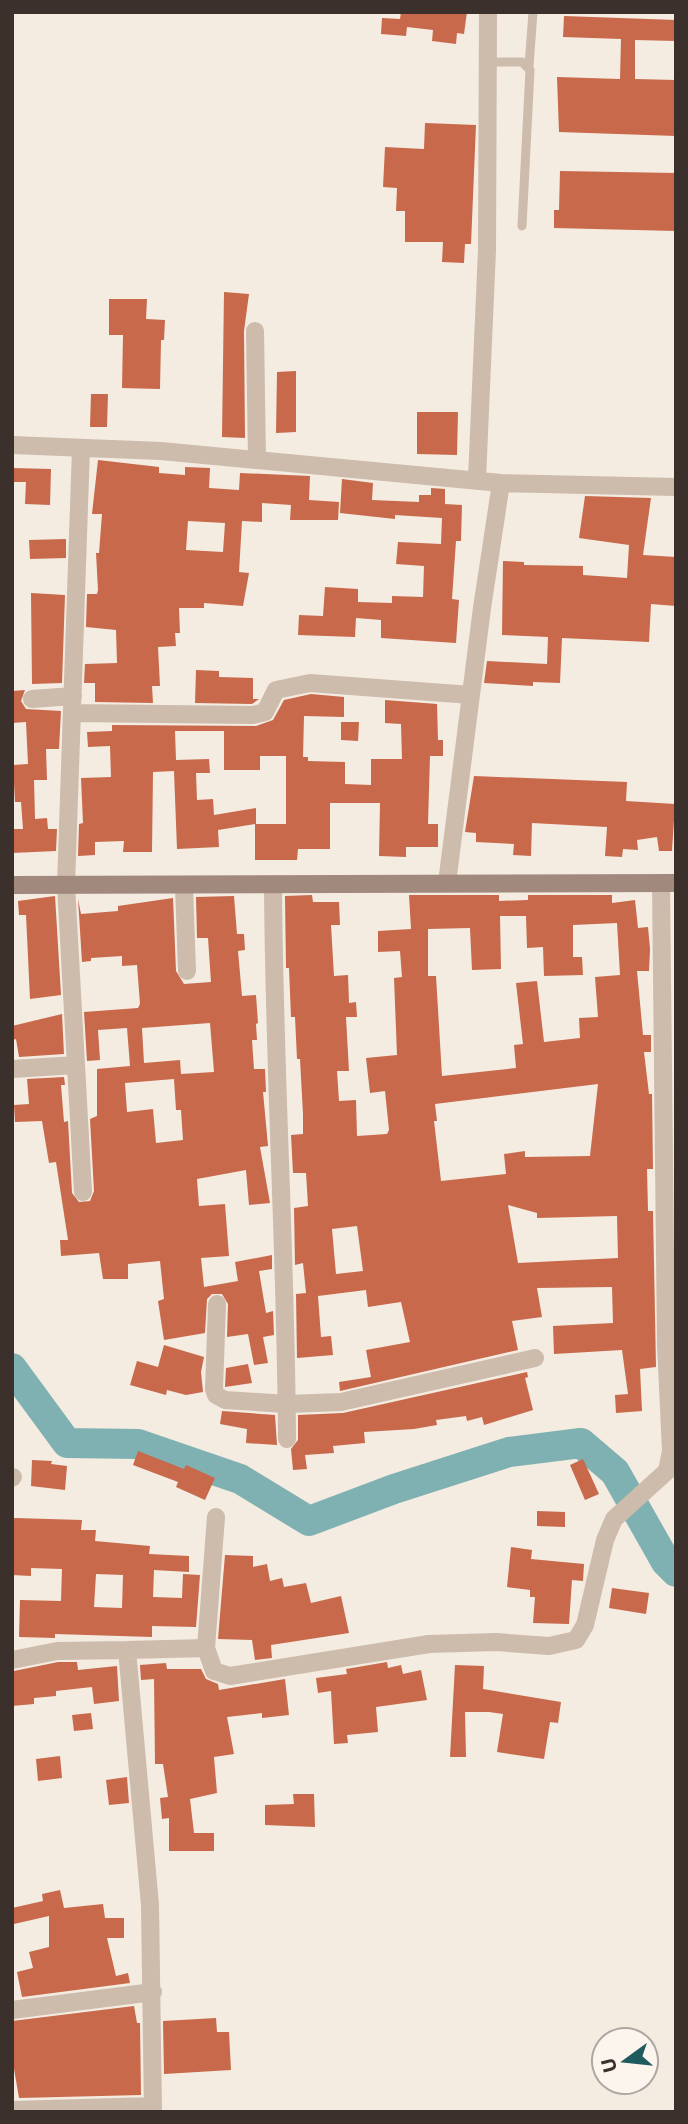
<svg xmlns="http://www.w3.org/2000/svg" width="688" height="2124" font-family="Commissioner,sans-serif">
	<style>
		.lines { fill: none; stroke-linecap: round; stroke-linejoin: round }
		.river { stroke: #7fb0b2; stroke-width: 30 }
		.building { fill: #c8694b; fill-rule: evenodd }
		.service { stroke: #cdbbac; stroke-width: 9 }
		.minor { stroke: #cdbbac; stroke-width: 18 }
		.secondary { stroke: #a18a7d; stroke-width: 18 }
	</style>
	<rect width="100%" height="100%" fill="#f4ebe1"/>
	<g class="lines">
		<path class="river" d="M12 1368 67 1443 138 1444 240 1479 309 1521 394 1489 509 1452 581 1443 615 1472 666 1562 676 1572"/>
	</g>
	<path class="building" d="M401 12H467L464 34 457 33 456 44 432 41 433 30 407 27 406 36 381 34 382 18 400 19Z
		M564 16 676 20V41L635 40V79L676 80V136L559 132 557 77 620 79 621 39 563 37Z
		M425 123 476 125 471 244H465L464 263 442 262 443 242H405V211H396L397 188 383 187 385 147 424 149Z
		M560 171 676 173V231L554 228V210H559Z
		M224 292 249 294 244 331 245 438 222 437Z
		M109 299H147L146 319 165 320 164 340H161L160 389 122 388 123 335H109Z
		M296 371V432L276 433 277 372Z
		M91 394H108L107 427H90Z
		M417 412H458L457 455 417 454Z
		M98 460 159 467V473L185 475V467L210 468 209 488 239 490 240 473 310 476 309 500 339 502 338 520H290L291 505 262 503V522L242 521 239 572 249 573 243 606 204 603V608H179L180 633H175L176 646 158 647 160 686H152L153 703 95 702V683H84L85 664 117 663 116 630 86 627 87 594H97L98 590 96 553H99L102 514H92ZM188 521 225 523 223 552 186 550Z
		M12 468 51 469 50 505 25 504 26 482H12Z
		M342 479 373 483 372 500 419 502V495H431V488L445 489V504L462 505 461 541H456L452 599 459 600 456 643 381 638V620L356 618 355 637 298 635 299 615 323 616 325 587 358 589V602L392 603V596L423 597 424 566 396 564 398 542 441 544 442 518 395 515V519L340 513Z
		M585 496 651 498 643 555 676 557V606L651 604 649 642 562 638 560 683 533 682V686L484 683 487 661 547 664 548 637 502 635 503 561 524 562V565L583 566V575L627 578 629 545 579 538Z
		M66 539V558L30 559 29 540Z
		M31 593 65 595 62 683 32 684Z
		M196 670 219 671V677L253 678V699H259L252 704 195 703Z
		M25 690 21 701 26 709 61 711 59 749H46L47 780H34L35 819 47 818 48 829H57L56 851 12 853V829H23L21 802H15L13 765 28 764 26 722 12 723V691Z
		M311 694 344 697V717L304 716 303 757H308V761L345 762V784L371 785V759H402L401 724 385 723V700L437 704 438 740H443V756H430L428 824H438V847H406V857L379 856 380 803H330V849H298L297 860H255V824L218 830 219 847 177 849 174 771 153 772 152 852H123L124 841 95 842V855L78 856 79 824 83 823 81 778 111 777 110 746 88 747 87 732 112 731V725L256 726 273 720 284 700ZM175 731H224V770H260V756H286V824H256V808L214 815 213 799 197 800 196 773H210L209 759 176 760Z
		M341 722H359L358 741 341 740Z
		M474 776 627 782 626 801 675 804 672 851H659L657 837 637 840 638 850 623 849 622 857 605 856 607 827 532 823 531 856 513 855 514 844 476 842V833L465 832Z
		M312 895 313 902H339L340 925H331L334 976 348 975 349 1003 356 1002 357 1017H346L349 1071H337L339 1101 356 1100 357 1136 387 1134 389 1130 385 1091 370 1093 366 1058 397 1055 394 978 402 977 400 951 378 952V931L411 929 409 895H499V901L528 900V895H612V903L635 900 638 928 648 927 650 949 649 971H637L643 1035H651V1052H644L649 1094H652L653 1169H647L648 1211H653L656 1367 640 1369 642 1411 616 1413 615 1395 628 1394 622 1350 554 1354 553 1326 613 1323 612 1287 537 1288 542 1317 512 1321 518 1350 340 1391 339 1382 371 1377 366 1350 410 1342 401 1302 368 1307 366 1290 318 1296 321 1337 331 1336 333 1355 297 1358 296 1294 306 1293 303 1263 295 1265 294 1208 308 1206 306 1173H293L291 1135 303 1134V1114L300 1059H297L295 1017H291L289 968H286L285 896ZM500 916H526L527 948 543 947 544 976 583 975 582 957H573V925L617 923 620 975 595 977 598 1017 579 1018 580 1038 544 1042 537 981 516 983 523 1044 514 1045 516 1068 442 1076 436 976H428V929L470 928 472 970 501 969ZM598 1084 590 1156 525 1157V1151L504 1154 506 1174 441 1181 434 1121H437L435 1104ZM508 1205 537 1213V1218L617 1216 618 1258 518 1263ZM357 1226 363 1271 336 1274 332 1229Z
		M55 896 61 995 30 999 26 915H19L18 901Z
		M234 896 237 934H244L245 950 238 951 242 996 256 995 258 1023 256 1024 257 1040H252L254 1069H265L266 1092H263L268 1146 260 1147 270 1203 249 1205 246 1170 197 1179 199 1206 225 1204 229 1256 201 1258 204 1287 238 1281 235 1262 272 1255V1269L259 1271 266 1313 273 1311 274 1335 263 1337 268 1363 254 1365 248 1334 227 1337 228 1304 222 1294H212L207 1299 205 1333 164 1340 158 1301 164 1299 160 1261 128 1264V1279H103L99 1253 61 1256 60 1240H68L56 1162 49 1163 42 1121 15 1122 14 1105 29 1104 27 1079 64 1077 65 1085H61L64 1122 68 1121 72 1193 79 1202 90 1201 94 1191 90 1119 97 1116V1069L130 1066 127 1028 98 1030 100 1060 87 1061 84 1012 138 1008 140 1004 137 965 122 966V956L91 958V961L82 962 78 899 81 914 118 911V906L173 898 176 971 184 984 211 982 208 938H197L196 897ZM210 1023 214 1072 181 1074 180 1060 144 1063 142 1028ZM174 1079 176 1110H181L183 1140 156 1143 153 1109 127 1112 125 1083Z
		M62 1014 64 1054 19 1057 16 1039 12 1040V1026Z
		M164 1345 204 1357 201 1372 203 1392 186 1395 167 1390 166 1395 130 1385 137 1361 158 1367Z
		M248 1364 252 1383 225 1387 226 1368Z
		M527 1372 528 1377 525 1378 533 1410 484 1425 482 1417 467 1421 466 1416 436 1420 437 1425 414 1429 364 1432 365 1443 333 1446 334 1453 305 1455 307 1469 293 1470 291 1449 298 1440V1415L343 1413Z
		M222 1411 275 1415 277 1445 246 1443 247 1429 220 1424Z
		M138 1451 184 1469 186 1465 215 1478 205 1500 176 1487 178 1482 133 1465Z
		M583 1459 599 1494 585 1500 570 1465Z
		M32 1460 52 1461 51 1464 67 1466 65 1490 31 1486Z
		M537 1511 565 1512V1527L537 1526Z
		M15 1518 82 1520 81 1530H96L95 1541 150 1546 149 1554 189 1556V1572L154 1570 153 1597 182 1598 183 1574 200 1575 196 1627 152 1626V1637L55 1634V1638L19 1637 20 1600 61 1601 62 1569 31 1568V1576L12 1575V1520ZM96 1574 123 1575 122 1608 94 1607Z
		M511 1547 532 1550 531 1559 584 1564 583 1581 572 1580 569 1624 533 1623 535 1597H530V1590L507 1587Z
		M225 1555 253 1556V1567L267 1564 270 1581 282 1578 284 1587 306 1583 311 1603 341 1596 349 1633 271 1645 272 1658 255 1660 252 1640 218 1639Z
		M612 1588 649 1593 646 1614 609 1608Z
		M58 1662H77L78 1670 117 1666 119 1701 94 1704 92 1687 56 1691V1696L34 1698V1704L12 1706 14 1671Z
		M387 1662 388 1668 401 1665 403 1674 421 1670 427 1700 376 1707 378 1732 347 1735 348 1743 334 1744 331 1691 318 1693 316 1678 347 1674 346 1669Z
		M166 1663 167 1669H201L206 1679 218 1684 219 1690 285 1679 289 1715 262 1718V1713L227 1717 234 1754 214 1757 217 1793 190 1799 194 1833H214V1851H169V1818L162 1819 160 1798 168 1797 163 1764H155L154 1679 141 1680 140 1665Z
		M455 1665 484 1666 483 1689 561 1702 558 1723 550 1722 544 1759 497 1752 503 1714 489 1712H465L466 1757H450Z
		M91 1713 93 1729 74 1731 72 1715Z
		M60 1756 62 1778 38 1781 36 1759Z
		M127 1777 129 1803 109 1805 106 1780Z
		M293 1794H314L315 1827 265 1825V1805L294 1804Z
		M60 1890 64 1908 103 1904 105 1918H124V1938H107L116 1976 128 1973 130 1983 22 1997 17 1972 33 1968 29 1952 49 1947V1916L14 1924 12 1908 43 1901 42 1894Z
		M134 2006 137 2023H140L141 2095 19 2098 12 2057V2021Z
		M216 2018 217 2032H229L231 2070 164 2074 163 2021Z"/>
	<g class="lines">
		<path class="service" d="M487 62H522L530 70 522 226
			M529 66 533 12"/>
		<path class="minor" d="M255 331 257 459
			M12 445 161 451 501 483 482 608 447 883
			M81 448 66 885 83 1192
			M477 479 487 250 488 12
			M501 483 676 487
			M32 699 73 696
			M72 713 253 715 265 712 276 690 310 683 471 695
			M273 885C274 1070 286 1254 287 1439
			M184 886 187 971
			M12 1069 76 1065
			M217 1304 214 1389 216 1395 225 1400 287 1404 341 1402 535 1358
			M12 1478 13 1477
			M206 1648 216 1517
			M127 1650 206 1648 214 1671 230 1676 429 1644 496 1642 549 1646 576 1640 585 1625 605 1540 614 1519 667 1471 671 1451 666 1344 661 883
			M12 1660 57 1651 127 1650 150 1905 153 2112
			M12 2010 153 1992
			M12 2110 153 2106"/>
		<path class="secondary" d="M12 885 676 883"/>
	</g>
	<rect width="688" height="2124" fill="none" stroke="#3b302b" stroke-width="28"/>
	<g transform="translate(625 2061) rotate(255)"><circle r="33" fill="#fbf5ee" stroke="#aea6a0" stroke-width="2"/>
	<path d="M0-5L12 26L0 18L-12 26Z" fill="#1f5a5e"/>
	<text y="-10" font-size="19" font-weight="bold" text-anchor="middle" fill="#3b302b">U</text>
	</g>
</svg>
